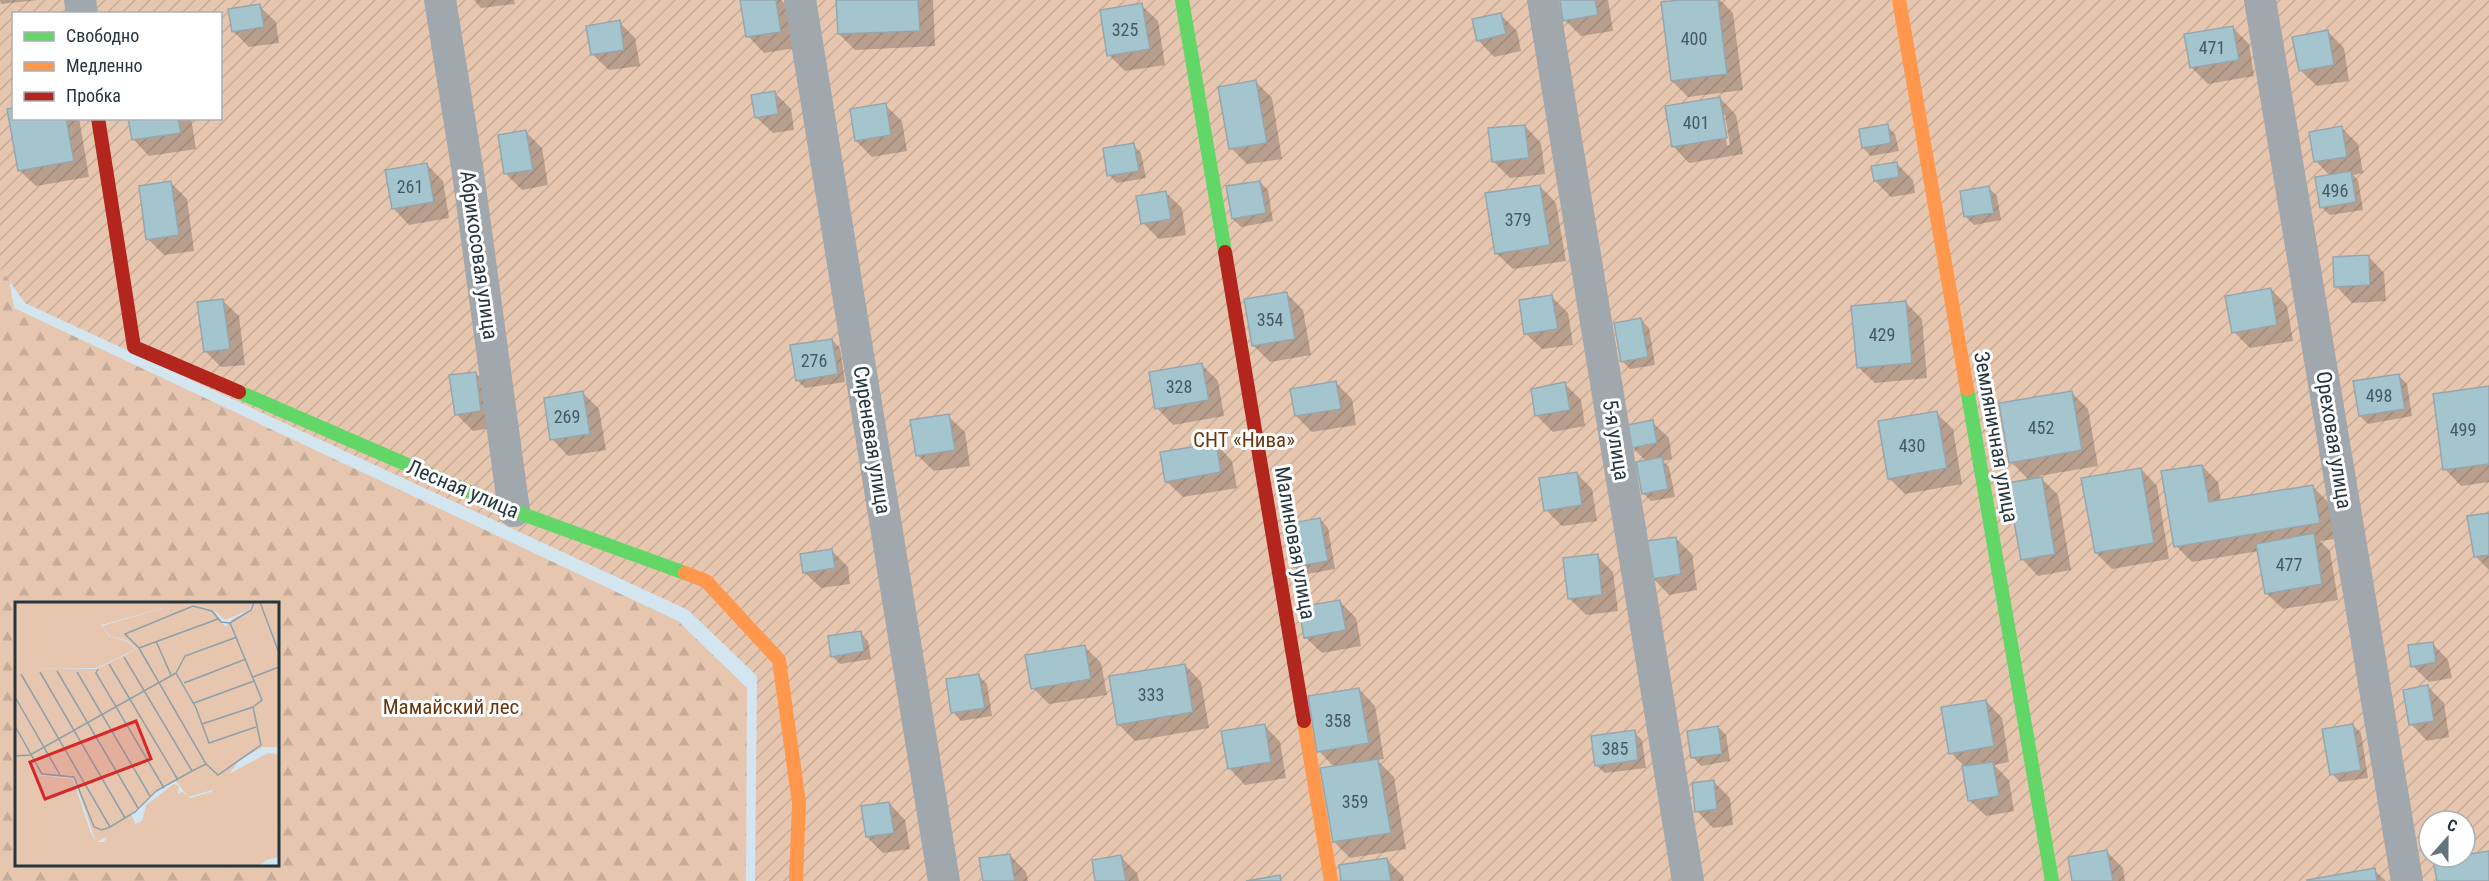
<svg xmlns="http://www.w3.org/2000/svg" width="2489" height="881" font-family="'Roboto Condensed',sans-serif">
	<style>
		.forest { fill: url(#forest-firs); fill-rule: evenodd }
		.garden { fill: url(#garden-furrows); fill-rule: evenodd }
		.shadow { fill: #0003; fill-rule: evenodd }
		.building { fill: #a4c4ce; stroke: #95a7ad; stroke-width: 1.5 }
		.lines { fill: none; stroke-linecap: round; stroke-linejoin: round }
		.street { stroke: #a0a8ad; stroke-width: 32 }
		.fast { stroke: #63d668; stroke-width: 14 }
		.slow { stroke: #ff974d; stroke-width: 14 }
		.jam { stroke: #b3261e; stroke-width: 14 }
		.labels { text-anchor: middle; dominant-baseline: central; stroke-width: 6; stroke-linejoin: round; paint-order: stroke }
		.number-label { font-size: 18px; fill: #455a63 }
		.street-label { font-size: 21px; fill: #25363f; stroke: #fff }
		.park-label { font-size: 21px; fill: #69370f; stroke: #fff }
		.inset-road { fill: none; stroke: #8da0a9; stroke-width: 1.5 }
		.view { fill: #d62828; fill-opacity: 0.15; stroke: #d62828; stroke-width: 3 }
		.inset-edge { fill: none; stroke: #25363f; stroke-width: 3 }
	</style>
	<defs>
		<pattern id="forest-firs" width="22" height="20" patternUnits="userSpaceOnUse" patternTransform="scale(1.5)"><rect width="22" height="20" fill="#e6c6af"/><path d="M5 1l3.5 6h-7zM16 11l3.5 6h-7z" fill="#c5ab98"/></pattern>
		<pattern id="garden-furrows" width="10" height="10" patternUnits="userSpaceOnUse" patternTransform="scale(1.5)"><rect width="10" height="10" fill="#e6c6af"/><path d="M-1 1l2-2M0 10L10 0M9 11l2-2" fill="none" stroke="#c5ab98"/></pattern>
	</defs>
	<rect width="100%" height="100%" fill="#d3e6f0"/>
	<path class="forest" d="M0 225 14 308 678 621 747 688 746 881H0ZM16 604H278V864H16Z"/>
	<path class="garden" d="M0 0H2489V881H755L757 676 688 610 25 303 0 268ZM14 14H220V118H14ZM2429 821H2465V857H2429Z"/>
	<path class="shadow" d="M0 0H38L1 4Z
		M474 0H514L515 4 481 8Z
		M742 0H781L790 9 796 48 764 53 748 36Z
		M838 0H933L935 46 855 50 839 34Z
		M1562 0H1608L1613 31 1581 36 1565 20Z
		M1691 0H1720L1733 13 1743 90 1688 97 1672 81Z
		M1141 5 1158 21 1165 65 1125 71 1109 55Z
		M259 6 276 22 279 43 249 47 233 31Z
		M1500 14 1517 31 1521 51 1494 57 1478 40Z
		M619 22 635 38 640 66 609 70 592 54Z
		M2233 28 2249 44 2254 76 2208 84 2192 68 2186 36Z
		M2328 32 2344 48 2349 81 2317 86 2300 70Z
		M1255 81 1272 98 1282 159 1247 164 1231 148Z
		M774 92 791 109 794 130 773 133 756 117Z
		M1720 98 1736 115 1743 154 1689 163 1673 146ZM1722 115H1725L1730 145 1727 146Z
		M885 105 902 121 907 151 872 157 856 141Z
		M14 118H79L89 177 36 186 19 170Z
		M130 118H191L196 149 149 156 133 139Z
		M1525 126 1541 143 1545 174 1510 178 1493 161Z
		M1887 126 1895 134 1899 151 1871 156 1863 148Z
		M2342 128 2358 144 2363 173 2353 175 2358 180 2363 210 2330 215 2321 207 2330 176 2316 161Z
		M526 132 542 148 548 185 522 190 506 174Z
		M1133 145 1141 153 1146 178 1117 183 1109 175Z
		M1896 163 1913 180 1915 193 1891 197 1875 181Z
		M427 165 443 181 449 218 409 225 393 208Z
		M1260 182 1268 190 1273 221 1241 227 1233 219Z
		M171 183 187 199 194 251 164 255 148 239Z
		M1540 186 1556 203 1566 261 1513 269 1496 253Z
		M1989 188 1997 196 2001 220 1974 225 1966 217Z
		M1165 192 1182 208 1186 235 1159 239 1143 223Z
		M2368 256 2384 273 2386 301 2352 303 2336 286Z
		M2271 289 2287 306 2293 341 2250 348 2234 332Z
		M1287 294 1303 310 1311 355 1270 362 1254 346Z
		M1552 297 1568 313 1573 345 1542 349 1525 333Z
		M222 300 239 316 245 365 221 367 205 351Z
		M1906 303 1922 319 1927 378 1875 383 1858 367Z
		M1641 320 1649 328 1655 365 1630 369 1622 361Z
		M832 340 840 348 845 382 805 388 797 380Z
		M1202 365 1218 381 1224 416 1173 425 1157 408Z
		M475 373 492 389 497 427 473 431 456 414Z
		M2399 376 2407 384 2412 416 2368 424 2360 416Z
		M1336 383 1352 399 1356 425 1312 432 1296 416Z
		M1565 384 1581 400 1585 426 1553 432 1537 416Z
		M2489 388V482L2461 486 2445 469Z
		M583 393 599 409 606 450 568 456 552 439Z
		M2072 393 2088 409 2098 466 2039 476 2058 495 2071 570 2038 576 2022 559 2029 480 2011 462Z
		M1936 413 1953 429 1962 484 1905 494 1889 478Z
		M948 416 965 432 970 466 934 471 917 455Z
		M1652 422 1669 438 1672 459 1663 461 1669 467 1675 497 1651 501 1643 493 1647 462 1632 447Z
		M1216 444 1232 461 1237 488 1183 497 1166 481Z
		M2202 466 2218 482 2221 501 2313 487 2329 503 2335 539 2320 541 2330 551 2338 600 2283 609 2266 593 2259 551 2192 562 2176 546Z
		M2141 469 2157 486 2169 559 2112 569 2096 553Z
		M1576 473 1592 489 1597 521 1562 526 1546 510Z
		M2489 514V570L2475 556Z
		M1320 519 1328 528 1335 569 1302 575 1294 567Z
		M1675 538 1692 554 1697 590 1669 595 1653 578Z
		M831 550 848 567 850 584 821 588 804 572Z
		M1597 556 1613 572 1618 611 1586 615 1570 599Z
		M1340 602 1356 618 1361 646 1322 653 1305 637Z
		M860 633 868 641 871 659 840 664 832 656Z
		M2432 643 2448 660 2452 678 2429 682 2413 666Z
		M1085 647 1101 663 1107 695 1049 704 1033 688Z
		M1185 665 1201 682 1209 728 1135 741 1118 724Z
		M979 676 987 684 992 716 961 721 953 712Z
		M2428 687 2444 703 2449 737 2427 741 2411 724Z
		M1359 689 1375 706 1384 759 1377 760 1394 777 1406 849 1350 858 1334 842 1335 768 1319 751Z
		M1986 701 2002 718 2009 762 1994 765 2009 780 2014 811 1986 816 1969 800 1964 766 1951 753Z
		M1264 725 1280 742 1286 778 1245 785 1229 768Z
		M2353 725 2361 733 2368 778 2340 782 2332 774Z
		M1718 727 1726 735 1730 761 1701 766 1693 757Z
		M1634 732 1642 740 1646 768 1605 773 1596 765Z
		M1713 781 1730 798 1733 825 1713 828 1697 811Z
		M889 803 905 820 910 849 883 853 867 837Z
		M2107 852 2123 868 2125 881H2074Z
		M1010 855 1026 872 1028 881H984Z
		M1121 857 1137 873 1139 881H1097Z
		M1386 859 1403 876 1404 881H1343Z
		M2374 870 2386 881H2309Z"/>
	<path class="building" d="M740 0H776L781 32 746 37Z
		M836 0H918L920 31 838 34Z
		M1560 0H1595L1598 15 1563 21Z
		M1679 0H1718L1727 74 1671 81 1661 2Z
		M1142 3 1150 49 1107 56 1100 10Z
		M260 4 264 27 232 32 228 9Z
		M1501 13 1506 34 1477 41 1472 19Z
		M620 20 624 50 591 55 586 26Z
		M2233 26 2239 60 2190 68 2184 34Z
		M2328 30 2334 65 2299 71 2292 37Z
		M1256 80 1267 143 1229 149 1218 87Z
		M775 91 778 114 755 118 751 95Z
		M1720 97 1727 138 1672 147 1665 106Z
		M886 103 891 135 855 141 850 109Z
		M14 108V118H66L74 161 18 171 7 109Z
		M128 118H178L181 133 132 140Z
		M1888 124 1891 143 1862 148 1859 129Z
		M1525 125 1529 158 1492 162 1488 128Z
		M2342 126 2347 157 2314 162 2309 132Z
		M526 130 533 170 504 174 498 135Z
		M1134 143 1139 171 1107 176 1103 148Z
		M1897 162 1899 177 1874 181 1871 166Z
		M427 163 434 202 392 209 385 170Z
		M2351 171 2356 202 2320 208 2315 177Z
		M171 181 179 235 146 240 139 186Z
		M1260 181 1266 213 1232 219 1226 186Z
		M1540 185 1550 245 1495 254 1485 193Z
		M1989 186 1994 213 1964 217 1960 191Z
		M1166 191 1171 219 1141 224 1136 196Z
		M2369 255 2370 285 2334 287 2333 257Z
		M2271 288 2277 325 2232 333 2225 296Z
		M1287 292 1295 339 1252 346 1244 299Z
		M1552 295 1558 329 1524 334 1519 300Z
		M223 299 230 349 204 352 197 302Z
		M1906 301 1912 363 1857 368 1851 306Z
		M1641 318 1648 357 1621 362 1614 323Z
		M832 339 838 374 796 381 790 345Z
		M1202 363 1209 400 1155 409 1149 372Z
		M476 372 481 411 455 415 449 375Z
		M2399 374 2405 409 2359 416 2353 381Z
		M1336 381 1341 409 1295 416 1290 389Z
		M1565 382 1570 410 1535 416 1531 389Z
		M2489 386V464L2443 470 2433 394Z
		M583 391 590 434 550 440 544 398Z
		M2072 391 2082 450 2009 463 1999 403Z
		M1937 411 1947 468 1888 479 1878 421Z
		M949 414 955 450 916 456 910 420Z
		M1653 420 1657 443 1631 448 1627 425Z
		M1216 443 1221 472 1165 482 1160 452Z
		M1662 457 1668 489 1642 494 1636 462Z
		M2202 465 2209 502 2313 485 2320 523 2174 547 2161 471Z
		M2141 468 2154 543 2095 553 2081 478Z
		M1577 472 1582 505 1544 511 1539 478Z
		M2042 477 2055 554 2021 560 2007 483Z
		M2489 513V555L2474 557 2467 516Z
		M1320 518 1328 561 1293 567 1286 524Z
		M2314 533 2322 584 2265 594 2256 544Z
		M1676 537 1681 574 1652 579 1646 541Z
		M832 549 835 568 803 573 800 554Z
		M1598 554 1602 595 1568 599 1563 558Z
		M1340 600 1346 630 1304 638 1299 607Z
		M861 631 864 651 831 657 828 636Z
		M2433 642 2436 662 2411 667 2408 645Z
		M1085 645 1091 679 1031 689 1025 655Z
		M1185 664 1193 712 1117 725 1109 676Z
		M979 674 985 708 951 713 946 679Z
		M2428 685 2434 721 2409 725 2403 690Z
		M1359 688 1369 743 1317 752 1308 696Z
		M1986 700 1994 746 1949 754 1941 707Z
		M1265 724 1271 762 1228 769 1221 731Z
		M2353 724 2361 770 2330 775 2322 729Z
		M1718 726 1722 754 1691 758 1687 731Z
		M1635 730 1638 760 1595 766 1591 736Z
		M1378 759 1391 833 1333 842 1320 768Z
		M1993 762 1999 796 1968 801 1962 766Z
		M1714 780 1717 809 1695 812 1692 783Z
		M889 802 894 833 866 837 861 806Z
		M2107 850 2113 881H2072L2068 857Z
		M2489 851V881H2437L2433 860Z
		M1010 854 1015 881H983L979 858Z
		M1121 855 1126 881H1095L1092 860Z
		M1387 858 1391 881H1341L1339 865Z
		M2375 868 2377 881H2307V880Z
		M1280 875 1281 881H1246Z"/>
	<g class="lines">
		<path class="street" d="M80 0 82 14
			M440 0 468 173 514 511
			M800 0 944 881
			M1543 0 1688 881
			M2260 0 2407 881"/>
		<path class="fast" d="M1182 0 1225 252
			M1967 389 2052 881
			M239 392 514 511 685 573"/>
		<path class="slow" d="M1899 0 1967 389
			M685 573 706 581 779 660 799 803 796 881
			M1304 721 1331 881"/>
		<path class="jam" d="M98 118 134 347 239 392
			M1225 252 1304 721"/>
	</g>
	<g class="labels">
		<g class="number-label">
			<text x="1125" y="29">325</text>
			<text x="1694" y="38">400</text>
			<text x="2212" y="47">471</text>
			<text x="1696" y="122">401</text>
			<text x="410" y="186">261</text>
			<text x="2335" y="190">496</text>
			<text x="1518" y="219">379</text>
			<text x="1270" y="319">354</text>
			<text x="1882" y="334">429</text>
			<text x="814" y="360">276</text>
			<text x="1179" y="386">328</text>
			<text x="2379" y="395">498</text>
			<text x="567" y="416">269</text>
			<text x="2041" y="427">452</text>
			<text x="2463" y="429">499</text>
			<text x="1912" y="445">430</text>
			<text x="2289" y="564">477</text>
			<text x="1151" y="694">333</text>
			<text x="1338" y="720">358</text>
			<text x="1615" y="748">385</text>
			<text x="1355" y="801">359</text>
		</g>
		<g class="street-label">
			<text transform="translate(479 255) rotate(82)">Абрикосовая улица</text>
			<text transform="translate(1996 437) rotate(80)">Земляничная улица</text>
			<text transform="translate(872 440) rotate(81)">Сиреневая улица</text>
			<text transform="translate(1616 440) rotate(81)">5-я улица</text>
			<text transform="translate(2334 440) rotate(81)">Ореховая улица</text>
			<text transform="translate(463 489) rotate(23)">Лесная улица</text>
			<text transform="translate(1295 543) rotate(80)">Малиновая улица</text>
		</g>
		<g class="park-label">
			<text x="1244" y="440">СНТ «Нива»</text>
			<text x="451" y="707">Мамайский лес</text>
		</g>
	</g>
	<g transform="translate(15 602)">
		<rect width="264" height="264" fill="#d3e6f0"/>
		<path d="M264 229V255L251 258 247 248 253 244 251 234Z" fill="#e6c6af"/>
		<path d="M0 0H238L234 8 210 18 200 9 181 3 155 4 86 23 94 34 111 39 121 47 82 66 18 67 0 78ZM253 151 264 152V208L235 220 244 241 242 246 211 264H0V157L13 159 21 173 58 177 75 229 81 240H89L93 234 127 219 131 203 159 182 164 184 163 192 167 190 175 196 196 190 214 172Z" fill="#e6c6af"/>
		<path d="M240 0H264V145H248L224 158 206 184 194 189 173 195 161 179 140 189 116 212 120 222 81 240 59 176 21 172 0 158V76L19 67H82L122 47 111 38 95 34 87 24 155 4 181 3 199 9 211 25 217 17 235 9ZM264 208V229L251 234 253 244 247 248 251 258 245 264H211L242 246 244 241 234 220Z" fill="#e6c6af"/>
		<path class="inset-road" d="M245 0 264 51M215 21 236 8 239 0M141 39 156 73M124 46 203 17M109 55 177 169M94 62 163 178M83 67 81 71 149 186M42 69 123 206M25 70 110 216M62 70 135 194M161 71 181 106 194 141 241 125M161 71 170 54 222 35M6 72 95 225M238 75 264 65M169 81 231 57M0 95 45 173M179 101 239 79M187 122 238 105M0 124 27 172 59 175 79 225 87 228 95 225 120 210 141 189 177 169 191 162 203 173 246 143 238 105 247 98 215 21M0 154 15 153 161 71M191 162 124 46 110 32 178 4 197 9 206 20 215 21"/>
		<path class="view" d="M121 119 136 157 30 197 15 160Z"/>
		<rect width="264" height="264" class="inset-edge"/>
	</g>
	<rect x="12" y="12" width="210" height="108" fill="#ffffff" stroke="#a8afb2" stroke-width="1.5"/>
	<rect x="24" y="32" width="30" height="9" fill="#63d668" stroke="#a8afb2" stroke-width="1.5"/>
	<text x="66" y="42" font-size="18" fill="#25363f">Свободно</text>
	<rect x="24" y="62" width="30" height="9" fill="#ff974d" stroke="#a8afb2" stroke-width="1.5"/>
	<text x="66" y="72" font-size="18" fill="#25363f">Медленно</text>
	<rect x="24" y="92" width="30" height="9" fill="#b3261e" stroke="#a8afb2" stroke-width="1.5"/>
	<text x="66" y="102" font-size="18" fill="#25363f">Пробка</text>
	<g transform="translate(2447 839) rotate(21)"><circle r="28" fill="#ffffff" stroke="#a8afb2" stroke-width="1.5"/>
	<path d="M0-4.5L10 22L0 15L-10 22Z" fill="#62747d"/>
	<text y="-9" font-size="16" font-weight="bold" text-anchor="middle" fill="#25363f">С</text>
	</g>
</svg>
